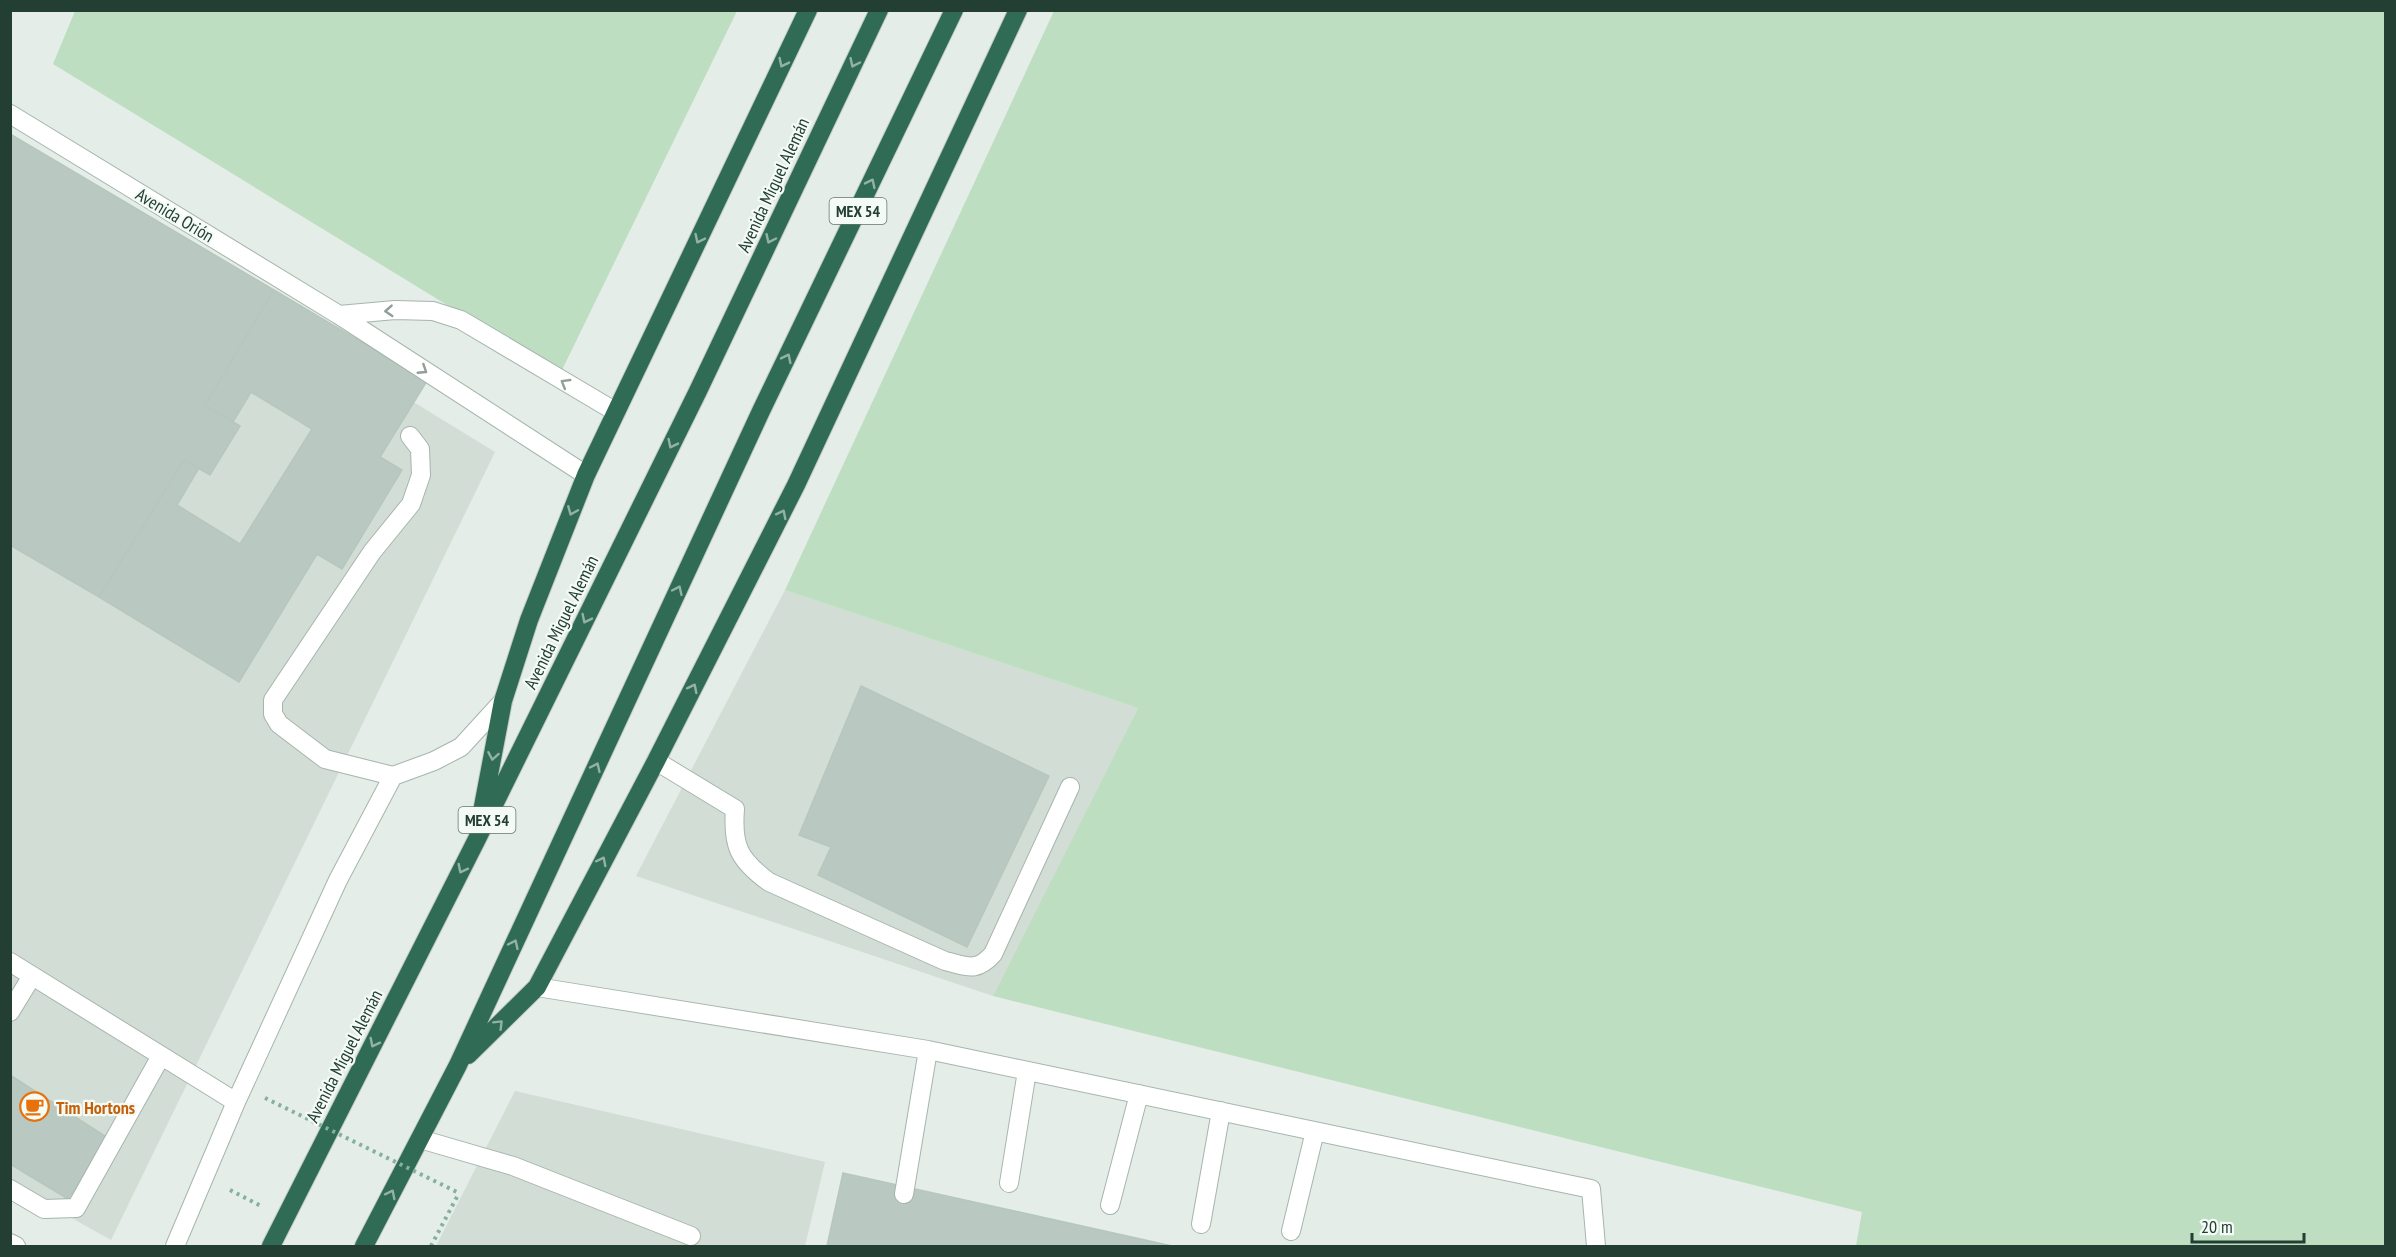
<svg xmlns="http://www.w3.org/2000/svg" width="2396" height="1257" font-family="'PT Sans Narrow',sans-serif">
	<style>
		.built { fill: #d2ddd6 }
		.green { fill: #bddec1 }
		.building { fill: #b9c8c0; stroke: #b6c7bd; stroke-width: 1.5 }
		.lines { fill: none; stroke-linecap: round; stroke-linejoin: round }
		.lane-casing { stroke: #a6b5ad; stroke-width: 20 }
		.street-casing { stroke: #a6b5ad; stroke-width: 20 }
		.secondary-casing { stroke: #a2b9ad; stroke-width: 20 }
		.highway-casing { stroke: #c1c9c6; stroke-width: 20 }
		.path { stroke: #84b19c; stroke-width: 4; stroke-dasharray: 3 4.5; stroke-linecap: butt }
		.lane { stroke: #fff; stroke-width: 18 }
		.street { stroke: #fff; stroke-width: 18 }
		.secondary { stroke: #fff; stroke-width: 18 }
		.highway { stroke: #2f6b55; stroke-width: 18 }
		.path-bridge { stroke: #84b19c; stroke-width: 4; stroke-dasharray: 3 4.5; stroke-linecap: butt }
		.oneway { stroke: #92b2a6 }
		.oneway2 { stroke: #919f99 }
		.labels { text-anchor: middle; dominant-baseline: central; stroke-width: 4.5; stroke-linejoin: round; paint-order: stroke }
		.shield { fill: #f4faf6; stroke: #62776e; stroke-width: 1.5 }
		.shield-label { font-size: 16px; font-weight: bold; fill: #233f33 }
		.street-label { font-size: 18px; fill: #233f33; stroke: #f4faf6 }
		.food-label { font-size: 18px; font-weight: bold; fill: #c56008; stroke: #f4faf6; text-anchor: start }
	</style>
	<rect width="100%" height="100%" fill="#e4ede7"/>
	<path class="built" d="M10 154 495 452 111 1240 11 1184Z
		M785 590 1138 708 993 996 636 876Z
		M515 1091 825 1162 805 1246H436Z"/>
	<path class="green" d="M75 11H737L560 374 53 64Z
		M1054 11H2385V1246H1856L1862 1212 993 996 1138 708 785 590Z"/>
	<path class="building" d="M10 134 274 290 205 405 240 426 210 475 184 460 99 597 10 545Z
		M274 290 427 381 380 457 402 470 342 569 317 554 239 682 99 597 184 460 199 468 177 505 240 544 312 429 251 392 233 422 205 405Z
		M861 686 1049 776 967 947 818 875 831 847 799 835Z
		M10 1075 108 1138 68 1199 10 1164Z
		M843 1173 1172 1246H827Z"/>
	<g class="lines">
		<defs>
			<path id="lane" d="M410 436 420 449 421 475 411 504 372 552 273 700V714L279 724 325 759 393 776 434 761 461 747 503 701
				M656 761 735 809C732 846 739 860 769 882L945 961C967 966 976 973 993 954L1070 787
				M10 962 236 1102
				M537 987 928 1050 1591 1189 1596 1246
				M10 1012 32 976
				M420 1139 513 1166 691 1236
				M1009 1183 1027 1071
				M10 1189 44 1209 76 1208 161 1056
				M904 1194 928 1050
				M1110 1205 1139 1094
				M1201 1224 1221 1111
				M1291 1231 1315 1131
				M175 1246 236 1102 338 880 393 776"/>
			<path id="street" d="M10 114 339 315 586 475
				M339 315 395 310 433 311 461 320 616 412"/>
			<path id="secondary" d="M10 1243 16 1246"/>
			<path id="highway" d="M481 817 503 701 529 620 586 475 808 10
				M468 1055 537 987 656 761 796 485 1018 10
				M271 1246 477 839 698 391 879 10
				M364 1246 458 1065 761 411 954 10"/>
		</defs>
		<use href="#lane" class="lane-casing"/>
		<use href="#street" class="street-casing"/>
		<use href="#secondary" class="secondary-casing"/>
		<use href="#highway" class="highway-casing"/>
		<path class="path" d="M230 1190 261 1206
			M431 1246 459 1193"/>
		<use href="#lane" class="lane"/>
		<use href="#street" class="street"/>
		<use href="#secondary" class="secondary"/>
		<use href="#highway" class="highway"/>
		<path class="path-bridge" d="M265 1098 459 1193"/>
	</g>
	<defs><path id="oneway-chevron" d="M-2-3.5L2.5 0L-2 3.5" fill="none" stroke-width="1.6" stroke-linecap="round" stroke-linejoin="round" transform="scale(1.5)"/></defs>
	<g class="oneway">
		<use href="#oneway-chevron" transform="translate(783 63) rotate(116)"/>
		<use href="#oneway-chevron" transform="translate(854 63) rotate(115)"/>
		<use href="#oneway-chevron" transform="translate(871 183) rotate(-64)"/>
		<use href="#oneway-chevron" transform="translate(699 239) rotate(116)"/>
		<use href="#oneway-chevron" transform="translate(770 239) rotate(115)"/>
		<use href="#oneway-chevron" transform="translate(787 358) rotate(-64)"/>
		<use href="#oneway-chevron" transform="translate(672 444) rotate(116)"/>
		<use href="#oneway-chevron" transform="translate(572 511) rotate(112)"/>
		<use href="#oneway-chevron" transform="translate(782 514) rotate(-63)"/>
		<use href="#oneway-chevron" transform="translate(678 590) rotate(-65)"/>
		<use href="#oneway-chevron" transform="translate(586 619) rotate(116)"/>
		<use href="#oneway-chevron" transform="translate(693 688) rotate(-63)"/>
		<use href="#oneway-chevron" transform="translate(493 756) rotate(100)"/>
		<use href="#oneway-chevron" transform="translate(596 767) rotate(-65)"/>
		<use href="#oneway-chevron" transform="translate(602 861) rotate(-63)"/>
		<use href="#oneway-chevron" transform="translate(462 869) rotate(117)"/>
		<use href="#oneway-chevron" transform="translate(514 944) rotate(-65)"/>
		<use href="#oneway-chevron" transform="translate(499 1024) rotate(-45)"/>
		<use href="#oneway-chevron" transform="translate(374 1043) rotate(117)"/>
		<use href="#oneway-chevron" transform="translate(391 1194) rotate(-63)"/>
	</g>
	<g class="oneway2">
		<use href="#oneway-chevron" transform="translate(389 311) rotate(176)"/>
		<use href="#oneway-chevron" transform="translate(423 370) rotate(33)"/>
		<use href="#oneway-chevron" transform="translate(565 383) rotate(-149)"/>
	</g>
	<defs>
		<symbol id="cafe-ring" viewBox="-11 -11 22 22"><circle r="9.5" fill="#f4faf6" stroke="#e8710a" stroke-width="1.5"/><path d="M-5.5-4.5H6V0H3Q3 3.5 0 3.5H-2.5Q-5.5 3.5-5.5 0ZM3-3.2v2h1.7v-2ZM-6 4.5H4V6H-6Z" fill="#e8710a"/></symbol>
	</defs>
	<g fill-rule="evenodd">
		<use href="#cafe-ring" x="18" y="1090" width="33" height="33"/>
	</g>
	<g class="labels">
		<g class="shield">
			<rect x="829.5" y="198" width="57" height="26" rx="4.5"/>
			<rect x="458.5" y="807" width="57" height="26" rx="4.5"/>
		</g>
		<g class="shield-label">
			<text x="858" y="211">MEX 54</text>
			<text x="487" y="820">MEX 54</text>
		</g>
		<g class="street-label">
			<text transform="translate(773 185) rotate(-65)">Avenida Miguel Alemán</text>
			<text transform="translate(175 215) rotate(31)">Avenida Orión</text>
			<text transform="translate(561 622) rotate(-64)">Avenida Miguel Alemán</text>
			<text transform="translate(344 1056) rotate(-63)">Avenida Miguel Alemán</text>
		</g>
		<g class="food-label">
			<text x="56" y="1107">Tim Hortons</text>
		</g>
	</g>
	<rect width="2396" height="1257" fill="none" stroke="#233f33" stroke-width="24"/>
	<path d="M2192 1233v9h112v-9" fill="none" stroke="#233f33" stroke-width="3"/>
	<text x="2201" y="1233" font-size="18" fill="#233f33" stroke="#f4faf6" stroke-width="4.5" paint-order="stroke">20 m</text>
</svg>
